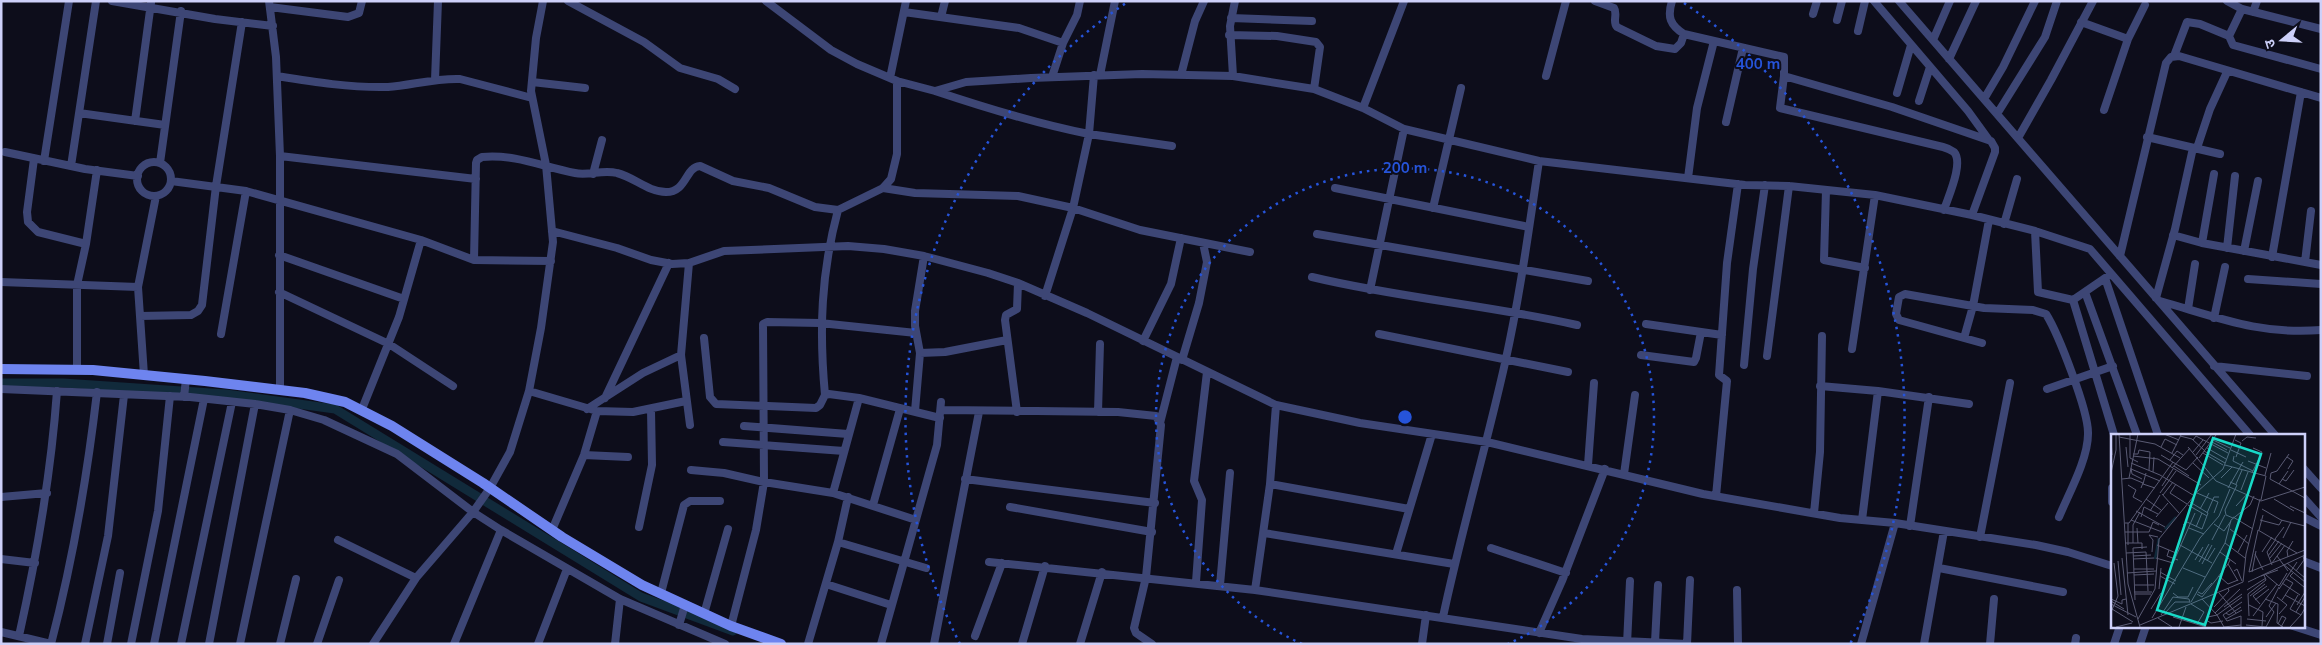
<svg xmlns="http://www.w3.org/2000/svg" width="2322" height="645" font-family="Mulish,'Noto Sans Devanagari',sans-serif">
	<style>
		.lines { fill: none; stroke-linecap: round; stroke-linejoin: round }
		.canal { stroke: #112a3b; stroke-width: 9 }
		.street { stroke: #3d4675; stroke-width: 8 }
		.secondary { stroke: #6e84ef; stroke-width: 10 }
		.ring { fill: none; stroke: #2654da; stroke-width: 2.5; stroke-dasharray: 2.5 5 }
		.inset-river { fill: none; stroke: #112a3b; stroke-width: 2.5 }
		.inset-road { fill: none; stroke: #5a5b74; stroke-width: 1 }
		.view { fill: #18dac8; fill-opacity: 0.15; stroke: #18dac8; stroke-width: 2.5 }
		.inset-edge { fill: none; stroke: #cdd0f9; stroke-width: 2.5 }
		.centre { fill: #2654da; stroke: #0d0d1b; stroke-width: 2.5 }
		.ring-label { font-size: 15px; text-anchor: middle; font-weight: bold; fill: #2654da; stroke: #0d0d1b; stroke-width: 4; stroke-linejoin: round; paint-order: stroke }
	</style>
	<rect width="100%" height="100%" fill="#0d0d1b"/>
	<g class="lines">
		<path class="canal" d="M1 383H63L226 394 335 409 641 597 733 631"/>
		<path class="street" d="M112 1 215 19 273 26
			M269 1 276 57 280 156V390
			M568 1 644 42 680 68 718 79 735 89
			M766 1 831 50 857 64 897 81 935 91 966 82 1031 78 1142 74 1233 76 1314 89 1363 108 1404 129 1539 161 1745 185 1789 186 1875 195 1972 215 2035 231 2090 249 2250 435
			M1595 1 1614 8C1618 14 1612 22 1617 27L1656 46 1675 49 1681 43 1684 34
			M1672 1C1667 17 1670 25 1684 34L1784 57V76L1892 107 1991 141 1995 148V152L1972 215
			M1874 1 1968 111 1989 140
			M1899 1 2275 435
			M2227 1 2242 9 2321 29
			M270 7 348 17 359 13 362 1
			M2242 9 2229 36 2233 45 2321 69
			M904 12 1019 28 1063 43
			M2253 12 2257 1
			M1813 14 1817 1
			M941 17 945 1
			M1231 18 1312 21
			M1837 20 1842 1
			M2081 22 2128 39
			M1858 31 1865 1
			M1229 35 1277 36 1316 42 1320 47 1314 89
			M1933 40 1950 1
			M2174 56 2187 22 2200 24 2229 36
			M1949 59 1976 1
			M1094 75 1089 134 1172 146
			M1100 75 1115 1
			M1181 75 1195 21 1204 1
			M277 76C314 82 351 88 388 87 412 85 436 78 460 79L532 98
			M1233 76 1230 26 1235 1
			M1546 76 1566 1
			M1784 76 1780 108 1943 147C1947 148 1951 150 1954 152 1964 163 1948 197 1944 210
			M1052 77 1063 43 1077 15 1080 1
			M890 78 906 1
			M435 80 438 1
			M532 82 585 88
			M935 91C986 108 1037 124 1089 134L1073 208 1045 296
			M1897 93 1911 45
			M1984 99 2003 67 2035 1
			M1919 101 1930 67
			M1363 108 1404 1
			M2104 110 2128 39 2145 5
			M79 113 165 125
			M1997 114 2045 37 2057 1
			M135 121 151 3
			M1726 122 1743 48
			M2147 137 2220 154
			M2018 138 2051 80 2093 1
			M2197 148 2210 109 2227 72
			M5 152 85 169 138 176
			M280 156 476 179
			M34 159 27 212 28 222 38 232 86 244
			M44 161 69 1
			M137 179a17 17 0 1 1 34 0a17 17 0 1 1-34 0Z
			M160 163 181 11
			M71 166 96 1
			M593 174 602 140
			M1688 178 1697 108 1714 41
			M171 181 246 191 421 240 474 260 551 261
			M883 188 915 193 1018 196 1073 208 1140 230 1250 252
			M1335 188 1529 227
			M1826 190 1824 260 1865 268
			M1433 208 1461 88
			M2004 224 2017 179
			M552 231 617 248 651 260 672 264 689 263 724 251 848 246 884 249 924 256 988 273 1018 283 1087 313 1276 405 1360 423 1487 442 1703 494 1840 518 1895 523 2036 545 2068 552 2112 566
			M2035 231 2038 292 2073 300
			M1317 234 1588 281
			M2173 235 2202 243 2321 265
			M2202 243 2214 174
			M2227 248 2235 176
			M2244 251 2258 181
			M279 255 404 299
			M2120 256 2166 63 2171 57 2179 56 2321 98
			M2272 257 2301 92
			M474 260 476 163 477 160 482 157C517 154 543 167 575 173 589 176 603 169 617 173 634 177 648 192 666 192 687 192 685 167 700 166L733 181 769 188 815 207 838 210 883 188 891 179 897 154V81
			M2305 262 2311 211
			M689 263 681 355 690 425
			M2111 274 2073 300 2114 435
			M1312 277C1399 298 1489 305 1577 325
			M2105 278 2158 435
			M2248 279 2321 284
			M1 282 138 287
			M1370 290 1404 129
			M279 292 389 344 453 386
			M2085 292 2137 435
			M2156 298 2175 229 2193 148
			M2160 301C2217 317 2259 335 2321 330
			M2188 309 2195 264
			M140 316 191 315 198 311 202 305 216 186 242 22
			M2214 318 2225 267
			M1646 324 1722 335
			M221 334 246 191
			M1379 334 1568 372
			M704 338 710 397 716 404 816 408 820 405 825 395 829 394 859 398 940 418
			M1964 338 1973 306 1989 220
			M1143 341 1171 284 1181 238
			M1982 343 1899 320 1896 314 1899 297 1905 294 1984 308 2033 310 2046 314C2058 333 2089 412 2088 434 2088 459 2069 493 2059 517
			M1852 349 1875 195
			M920 353 945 352 1007 340
			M1641 355 1694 362 1696 358 1701 332
			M1767 356 1789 186
			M1182 360 1199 303 1207 262 1203 243
			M1744 365 1753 269 1765 185
			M2214 366 2307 376
			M77 370V285L86 244 97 170
			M144 375 138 287 156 196
			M1820 386 1878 391 1969 404
			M1 389 190 397 255 404 290 410 324 420 397 454 473 512 501 530 620 599 725 644
			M2047 389 2113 366
			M529 391 597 411 633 412 686 401
			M825 395C819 330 821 273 838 210
			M184 397 186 379
			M605 398 669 263
			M362 409 399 317 421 240
			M587 409 643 373 681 355
			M941 410 1118 412 1156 416 1161 425 1146 577 1134 628 1136 633 1152 644
			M915 411 920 353 915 326V311L924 256
			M1017 412 1005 320 1006 315 1017 309 1018 283
			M1098 412 1100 344
			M1160 423 1177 357
			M744 426 848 434
			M723 442 844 451
			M584 455 628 457
			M1588 465 1594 383
			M2303 468 2321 488
			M691 470 724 473 764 482 833 493 916 520
			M1624 474 1635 395
			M965 479 1155 503
			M1270 484 1409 509
			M2112 488V502
			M833 493 859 398
			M1716 496 1727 381 1719 375 1727 263 1738 184
			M1 497 47 493
			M2303 497 2321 517
			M873 505 900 409
			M1010 507 1152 532
			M1814 513 1820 452 1822 336
			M2303 517 2321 526
			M1862 520 1878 391
			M1910 526 1929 397
			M639 527 652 465 651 410
			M552 530 584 455 597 411
			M1264 533 1454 564
			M1980 537 2010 383
			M338 540 416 578
			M838 542 926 568
			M1491 548 1566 573
			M1396 554 1432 434
			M1 559 35 563
			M2303 561 2321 568
			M989 562 1255 590 1582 639 1687 644
			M1939 568 2063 592
			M1196 582 1202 500 1194 481 1207 372
			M826 584 891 605
			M1220 585 1230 473
			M1255 590 1270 484 1276 405
			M1737 590 1738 644
			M661 593 684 505 690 501H720
			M704 614 728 529
			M1443 617C1461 532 1486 448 1505 363 1520 296 1529 228 1539 161
			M679 625 685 605
			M731 626 756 530 764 482 763 324 767 322 820 323 916 333
			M2293 626 2321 635
			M1 632 51 644
			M1539 633 1562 581 1605 469
			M19 636C37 555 51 474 57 391
			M975 636 1002 563
			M1655 642 1658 585
			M51 644C73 560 87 478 97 392
			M85 644 108 536 124 395
			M107 644 120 573
			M131 644 158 511 170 396
			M154 644 204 399
			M181 644 232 402
			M209 644 255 404
			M240 644 290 410
			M280 644 296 579
			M317 644 339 580
			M373 644 416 578 473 512 490 488 510 452 529 391 541 328 553 242 546 165 531 91 536 38 543 1
			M454 644 501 530
			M538 644 567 569
			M615 644 620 599
			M808 644 838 542 848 497
			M881 644 937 445 941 402
			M934 644 979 412
			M1022 644 1045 566
			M1080 644 1102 572
			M1422 644 1426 615
			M1627 644 1630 581
			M1687 644 1690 580
			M1861 644 1895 523
			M1924 644 1944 531
			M1990 644 1994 599
			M2075 644 2076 638
			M2114 644 2120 626
			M2140 644 2146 626"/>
		<path class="secondary" d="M1 369 93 370 205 381 305 393 345 402 392 426 483 483 562 537 642 585 731 626 781 644"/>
	</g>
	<g class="ring">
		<path d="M1302 644A249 249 0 1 1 1508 644"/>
		<path d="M960 644A499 499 0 0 1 1126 3M1684 3A499 499 0 0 1 1850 644"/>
	</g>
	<g transform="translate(2111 434)">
		<rect width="194" height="194" fill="#0d0d1b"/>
		<path class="inset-river" d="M54 95 65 83M44 125 48 104"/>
		<path class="inset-road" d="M8 0 17 150 29 193M19 0V24L27 28M53 0 68 6M69 2 81 5 94 17M8 3 44 10 69 24M0 5 1 21M82 6 85 2 117 19M102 6 119 14M124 6 130 9 125 23M131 7 136 3 145 4M101 8 116 16M15 13 17 33M50 13 54 5 66 11M77 13 105 47 150 67 194 53M96 14 115 25M120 16 135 23M93 17 114 29M82 18 92 6M61 19 70 1M92 19 112 31M22 20H27L28 16 39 18 38 36M178 20 166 37 160 39 159 45 194 64M50 21 75 36 87 23M85 21 101 0M22 22 47 25 90 51M123 22 122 27 142 37M176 23 182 27 177 35M88 24 105 1M59 26 66 17 72 21M137 27 155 34M20 29 49 41 82 61M82 29 98 44M114 31 155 42 150 66M63 32 78 42M20 34 21 40 31 45M61 34 79 14M20 35 49 47M42 38 43 23M0 39 5 16V0M35 39 32 50 44 54M141 39 151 18 142 14M154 41 160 19M18 44 27 0M110 44 121 33M11 45 20 44 32 49 30 54M171 45 175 47 183 36M119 48 126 51 114 76 115 81 122 84M65 50 59 59 76 70M125 50 131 36M168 50 177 37M17 51 25 56 22 63 31 68M51 52 62 35M117 54 132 28M130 56 137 38M49 59 65 37M86 59 107 68 103 79M51 60 68 79M52 61 62 48M35 65 50 76M163 65 183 77M79 68 97 79M77 71 96 82M125 72 138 58 143 39M179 72 194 79M89 75 98 59M151 75 170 86 194 92M25 77 54 93M39 77 49 61M96 79 103 63H108M30 83 33 73 47 80M45 83 57 69M122 83 142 95M20 86 51 98M149 86 168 91 171 86M14 89H18L62 28M103 90 113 97 120 87M72 91 76 88 91 95 97 79M85 93 91 79M26 94 27 109M78 94 93 100M119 95 138 110M148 96 152 81M14 98H38L42 88 48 91M172 104 180 88M164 105 173 93M101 106 114 81M14 109H31V115M22 109V91L29 78M114 109 134 124M17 111V89M46 111 65 119M69 111 101 129M58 116 56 122 67 126M41 118 42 106 38 101 47 103M109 118 125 130M127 118 136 101M151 118 161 103M15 119 35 118 37 157M186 119 147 96 138 138 194 116M144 120 152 136M22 122 40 121M157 122 168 107M166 122 177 137M177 123 176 117 182 107M11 124 17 181M45 124 62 129 84 79M159 124 171 109M22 125 43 124M84 126 92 113M119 126 117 130 127 147M7 127 10 161M96 127 104 114M88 128 98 110M3 129 7 162M161 129 174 111M176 129 194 144M91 130 101 111M172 130 194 148M161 131 156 118 165 105M72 134 94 143M23 135H43M123 137 126 135 131 147M185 137 193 126 192 122M49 138 65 147M141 138 145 117M16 139 45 137M182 139 179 142 193 153M23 141 43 140M155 141 168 152 176 139M49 142 64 150M150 142 167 136M107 143 117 130M137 148 194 121M171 149 189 161M24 151H43M48 155 50 134M168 155 186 128M136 156 155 144M23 158H41M87 158 91 160 101 149M62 159 67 163H77L82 153M108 159 125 179M24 160H40M86 160 91 163 108 142 117 150 127 146M137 160 155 146 153 141M137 160 138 182M174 161 194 172M187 161 179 175 190 181 194 174M139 162 154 150M166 163 176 171 168 180M0 165 11 170V166L15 165M91 165 106 181 131 163M154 165 167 170 166 189 172 193M24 166 22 114 36 113M144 166 158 155M171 166 182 149 175 145M0 167 13 175M80 168 114 109 120 86 139 71 143 62M0 170 25 183M80 170 93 178 86 190M149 170 142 162 156 152M138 171 152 178 151 192M186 171 194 158M103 173 118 157 117 154M113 173 131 160M1 175 22 188M40 175 50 159M0 178 7 162M163 178 158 172 168 153M185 178 194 163M54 179 64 168H78M104 179 129 155M115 179 118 181 130 173M50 181 62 163 78 165 79 169M112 181 116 187 130 182V193M112 181 131 168M142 182 166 150M62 183 95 193M155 183 165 169M41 184 89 104 108 82 119 55M47 184 61 193M27 185 44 155 48 105 87 57 112 35 125 0M115 185 131 176M136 185 155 187M95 186 100 189 112 187M167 190 171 182 175 184 170 193M29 191 132 148 135 120 149 65M135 191 155 193M91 192 97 183 106 181 113 193M5 193 21 189M68 193 75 173M113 193 130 191M155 193 163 178M179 193 190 181"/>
		<path class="view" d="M102 4 150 20 94 191 46 176Z"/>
		<rect width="194" height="194" class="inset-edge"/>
	</g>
	<circle cx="1405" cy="417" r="8" class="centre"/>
	<g class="ring-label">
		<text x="1758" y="69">400 m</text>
		<text x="1405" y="173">200 m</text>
	</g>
	<rect width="2322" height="645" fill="none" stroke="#cdd0f9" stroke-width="5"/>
	<g transform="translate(2282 40) rotate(252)" stroke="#0d0d1b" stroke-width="4" paint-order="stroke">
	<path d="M0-4L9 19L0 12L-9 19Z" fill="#cdd0f9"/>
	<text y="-8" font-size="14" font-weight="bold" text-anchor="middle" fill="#cdd0f9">उ</text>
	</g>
</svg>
